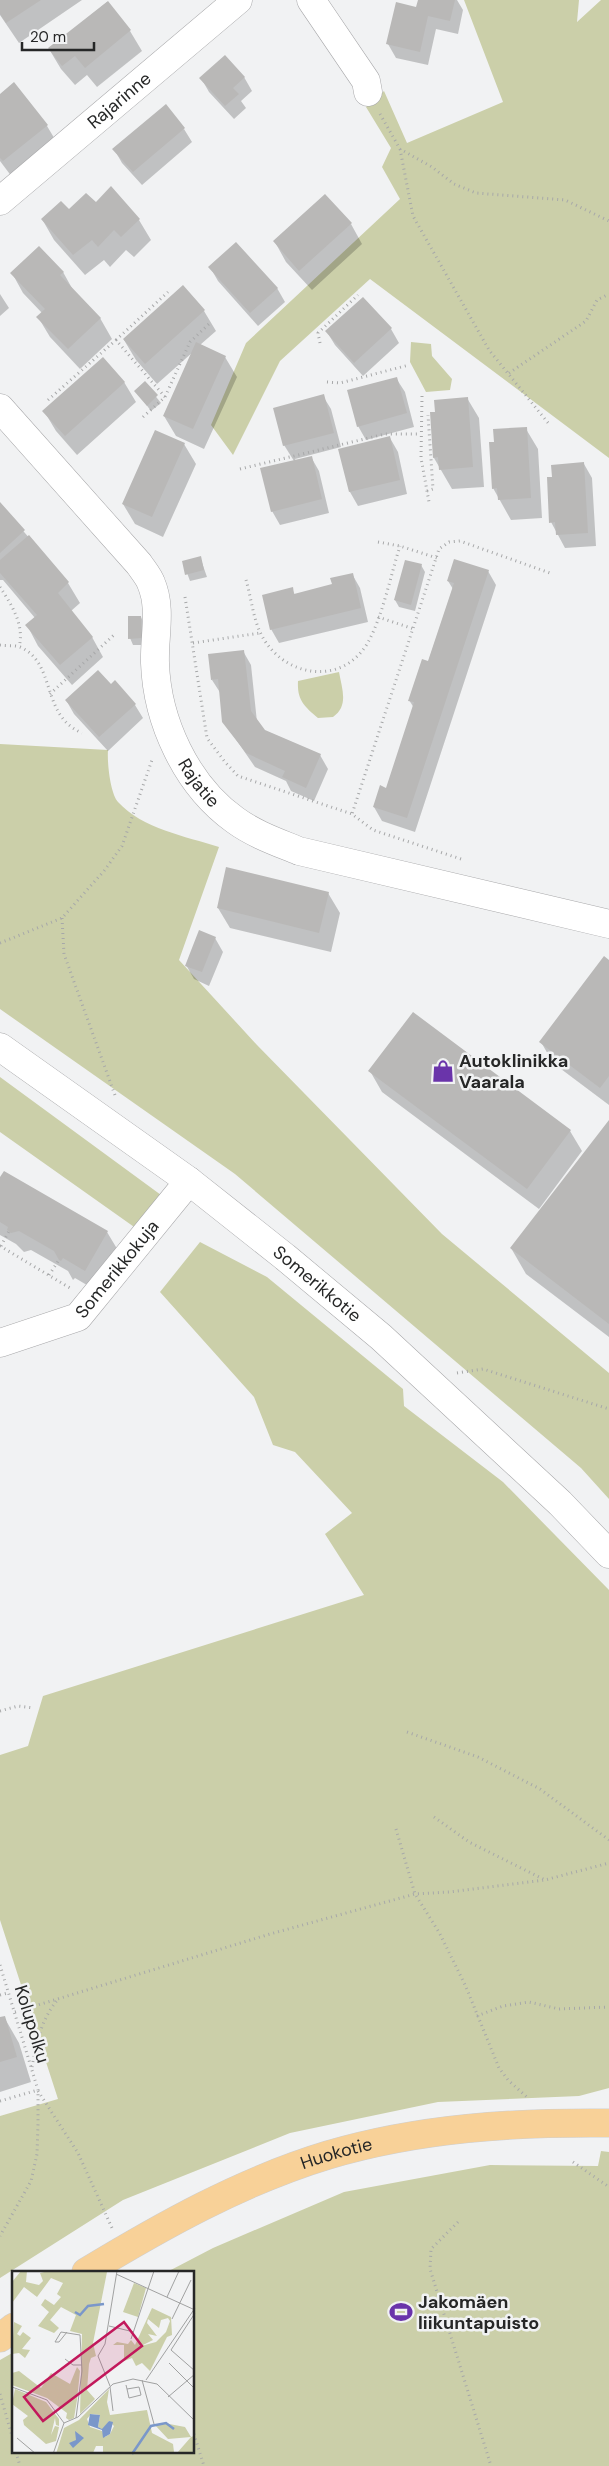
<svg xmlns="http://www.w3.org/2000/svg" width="609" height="2466" font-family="'DM Sans',sans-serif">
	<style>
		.green { fill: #cbcfa9 }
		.shadow { fill: #0003 }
		.building { fill: #b9b8b7 }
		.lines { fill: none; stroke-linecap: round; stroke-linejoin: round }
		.minor-casing { stroke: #a7a7a9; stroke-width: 29 }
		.major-casing { stroke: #cfcfcf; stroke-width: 29 }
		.path { stroke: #a7a8a9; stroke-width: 3; stroke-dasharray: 1 4; stroke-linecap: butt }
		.minor { stroke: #fff; stroke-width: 28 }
		.major { stroke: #f8d198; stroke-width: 28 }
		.labels { text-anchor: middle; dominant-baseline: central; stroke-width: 5; stroke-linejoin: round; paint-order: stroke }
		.street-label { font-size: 18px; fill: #262727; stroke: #f1f2f3 }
		.poi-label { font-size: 18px; font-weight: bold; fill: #262727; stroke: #f1f2f3; text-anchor: start }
		.inset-river { fill: none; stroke: #7a97ca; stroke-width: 2.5 }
		.inset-road { fill: none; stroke: #a0a1a1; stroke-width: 1 }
		.view { fill: #c2185b; fill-opacity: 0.15; stroke: #c2185b; stroke-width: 2.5 }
		.inset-edge { fill: none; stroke: #262727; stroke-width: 2.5 }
	</style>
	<rect width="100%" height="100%" fill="#f1f2f3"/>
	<path class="green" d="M464 0H579L577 22 601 0H609V458L370 279 280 361 233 455 211 425 246 343 400 199 382 167 391 148 366 107 384 91 407 143 503 102Z
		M411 342 431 344 432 356 452 379 450 390 426 392 410 362Z
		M339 672C342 689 349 706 333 717L318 718C304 706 297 700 298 681Z
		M0 744 108 750C107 761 110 793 118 802 143 829 185 836 219 847L179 960 257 1045 442 1234 609 1373V1499L581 1468 235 1174 0 1009Z
		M0 1077 161 1195 137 1229 0 1132Z
		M200 1242 267 1277 403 1389 404 1406 503 1482 609 1590V2088L579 2096 438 2102 290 2133 123 2200 0 2278V2116L58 2099 0 1920V1755L28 1746 43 1696 364 1595 325 1534 352 1513 295 1452 273 1445 254 1397 160 1292Z
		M601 2151 609 2152V2466H0V2360L14 2352V2452H194V2272H167L213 2248 344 2192 490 2165 598 2166Z"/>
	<path class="shadow" d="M0 0H82L19 43 0 15Z
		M419 0H457L463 10 458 34 436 29 428 65 396 58 388 44 417 8Z
		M107 2 130 31 142 51 97 87 87 75 75 85 61 69 49 49Z
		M244 77 252 91 241 101 246 108 234 119 209 92 201 78Z
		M14 83 47 126 59 146 15 181 0 161V95Z
		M184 129 192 142 142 185 122 163 114 149Z
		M111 188 139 220 151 240 134 257 126 250 110 267 104 260 85 275 54 240 42 219 96 204Z
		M351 224 362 244 312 290 286 262 275 242Z
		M210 267 277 288 285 302 258 326 218 281Z
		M63 272 73 290 100 318 112 339 80 369 50 337 38 317 42 313 23 293 12 273Z
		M183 287 204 311 216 331 200 345 225 357 237 377 204 449 176 436 164 416 193 352 157 384 136 360 124 340Z
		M0 294 9 308 0 316Z
		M363 298 391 329 399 343 363 376 335 345 327 332Z
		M396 378 405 392 414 427 366 440 358 426Z
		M124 382 136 402 77 455 56 431 44 411Z
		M145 383 161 403 151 411 136 391Z
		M323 396 331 409 341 447 295 459 296 461 311 457 319 471 329 513 280 525 272 511 294 461 284 445Z
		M467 398 479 418 484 487 452 489 434 458 436 413Z
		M526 429 538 449 542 518 511 520 493 488Z
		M390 438 398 452 407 494 358 506 350 492 340 450Z
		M184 444 196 464 163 537 135 524 123 504Z
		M584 464 592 478 596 546 565 548 551 522 553 478Z
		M0 504 68 583 80 603 71 611 92 637 103 657 72 685 38 646 27 625 35 618 3 580H0Z
		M200 557 207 577 190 581 183 562Z
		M421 565 425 572 415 611 399 607 395 600Z
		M488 571 496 585 415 832 382 821 374 807 387 789 414 708 409 700 428 663 453 589 448 581Z
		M352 574 360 588 368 622 279 643 271 629 292 589 295 595 334 585Z
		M141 617 144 624 145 645H133L130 638Z
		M243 651 251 665 257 722 264 731 320 755 328 769 314 801 291 791 286 781 255 767 224 722 221 694 212 680Z
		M111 686 135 705 143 718 108 751 74 714 66 700Z
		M328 893 340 913 331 952 230 928 218 908Z
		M215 938 223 952 209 986 194 979 186 965Z
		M609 961V1105L553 1063 541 1042Z
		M370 1071 570 1131 582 1151 539 1209 382 1092Z
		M609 1122V1337L526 1274 511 1248Z
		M4 1172 107 1232 119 1252 97 1291 75 1278 73 1280 68 1271 31 1250 24 1252 16 1244 0 1235V1180Z
		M4 2017 19 2043 31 2082 0 2092V2019Z"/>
	<path class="building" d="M0 0H41L6 23 0 14Z
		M418 0H455L450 21 428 16 420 52 386 44 396 2 416 7Z
		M108 1 131 30 85 68 75 56 62 66 48 48Z
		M225 55 245 77 233 88 239 94 225 106 199 78Z
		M14 82 48 125 3 161 0 158V94Z
		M166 104 185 128 133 172 112 149Z
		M111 186 140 219 121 237 114 230 98 247 92 240 73 255 41 219 61 201 69 209 86 193 96 202Z
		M325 194 352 223 299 271 273 241Z
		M236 242 278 288 250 313 208 267Z
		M39 246 64 272 60 275 101 318 68 349 36 317 45 309 10 273Z
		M183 285 205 310 145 364 123 339Z
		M363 297 392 328 354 363 325 331Z
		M196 342 226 356 193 429 163 416Z
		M103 357 125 382 65 436 42 411Z
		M397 377 407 413 357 427 347 390Z
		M145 381 158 395 147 406 134 391Z
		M324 394 334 433 283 446 273 408Z
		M468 397 473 467 439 470 438 457 433 458 430 412H435L434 400Z
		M527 427 531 498 498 500 497 488 492 489 489 442H494L493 429Z
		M155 430 185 443 152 517 122 504Z
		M390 436 400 480 349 492 338 449Z
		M312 456 322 499 271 512 260 468Z
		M584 462 588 533 556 535 555 522 549 523 547 477H552L551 465Z
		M0 502 25 530 0 553Z
		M29 535 69 582 58 593 93 637 60 665 25 625 37 615 0 573V560Z
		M201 556 204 570 185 575 182 561Z
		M454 559 489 570 407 818 373 807 380 785 386 788 414 702 408 701 422 659 428 661 454 583 447 581Z
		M405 560 422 564 411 605 394 600Z
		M353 573 361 608 270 630 262 595 293 587 294 594 332 584 330 578Z
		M128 616H141L142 638 128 639Z
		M244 650 251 711 265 730 321 754 306 788 282 777 285 771 246 753 222 722 218 679 211 680 208 654Z
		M98 670 111 684 115 680 136 704 99 737 65 700Z
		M226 867 329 892 319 933 217 908Z
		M199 930 216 937 202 972 185 966Z
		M604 956 609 960V1076L600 1088 539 1042Z
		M413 1012 571 1130 527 1189 368 1071Z
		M609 1120V1324L510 1248Z
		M4 1171 108 1231 85 1271 63 1258 61 1261 59 1260 54 1251 19 1231 11 1233 7 1230 8 1227 0 1222V1177Z
		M5 2016 17 2057 0 2062V2017Z"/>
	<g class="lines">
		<defs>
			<g id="minor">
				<path d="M311 0 366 81 368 92"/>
				<path id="s1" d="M0 201 238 0"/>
				<path id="s2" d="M0 408 139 564C143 570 149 577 151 583 162 608 154 637 155 663 157 721 186 785 235 820 254 834 277 842 299 851L609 924"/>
				<path id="s3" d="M0 1047 189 1181 285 1257 381 1337 560 1503 609 1554"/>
				<path id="s4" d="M0 1343 78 1317 189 1181"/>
			</g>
			<g id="major">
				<path id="s5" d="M86 2272C162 2226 242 2181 328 2155 419 2128 515 2122 609 2123"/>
				<path d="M0 2338 14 2327"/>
			</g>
		</defs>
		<use href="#minor" class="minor-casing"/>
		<use href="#major" class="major-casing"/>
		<path class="path" d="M380 114 400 149 432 167 454 184 476 193 565 200 609 221
			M400 149 413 216 489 350 549 424
			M116 340 168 292
			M320 343 318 333 358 295
			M509 373 586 321 597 300 609 294
			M327 382 340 383 409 365
			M422 396 421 458 429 502
			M48 400 116 340 165 397
			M143 417 165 397 190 342 211 322
			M240 469 385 434H420
			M427 491 433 489 428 415
			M378 542 400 546 437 558
			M246 580C251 597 253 617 260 632 280 676 340 688 367 644 382 619 391 574 400 546
			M0 587C11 604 25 625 19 647
			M185 597 207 738 225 762 238 776 352 814
			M378 617 414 629
			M193 643 260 633
			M0 645C6 646 14 645 20 647 57 663 40 715 82 733
			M50 694 115 634
			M461 859 373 830 352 814 439 549 449 542 460 541 550 573
			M62 918 64 954 116 1098
			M0 943 62 918 104 871 122 846 153 757
			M0 1246 70 1288
			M1 1246 9 1231
			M49 1275 59 1260
			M457 1373 483 1369 609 1409
			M0 1711 18 1706 34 1708
			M407 1732 478 1757 540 1789 609 1840
			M434 1817 469 1842 545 1880
			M396 1829 415 1894 440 1934 466 1987 499 2068 508 2080 529 2099
			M0 1965 38 2090V2124L37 2154 31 2181 0 2236
			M0 1995 8 1993
			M15 2012 270 1934 415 1894 449 1892 545 1880 609 1863
			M477 2016 503 2006 529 2002 559 2009 609 2007
			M32 2067C37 2041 41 2019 59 1998
			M38 2091 78 2153 112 2228
			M0 2101 38 2090
			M573 2162 609 2187
			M458 2222 431 2249 430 2269 491 2466
			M0 2394 14 2443
			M194 2434 204 2466
			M16 2452 20 2466"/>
		<use href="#minor" class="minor"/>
		<use href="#major" class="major"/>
	</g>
	<defs>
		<symbol id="shop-bare" viewBox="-9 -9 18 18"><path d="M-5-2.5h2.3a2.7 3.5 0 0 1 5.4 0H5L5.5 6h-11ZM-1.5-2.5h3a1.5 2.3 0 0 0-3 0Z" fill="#6a34aa" stroke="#f1f2f3" stroke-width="2.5" paint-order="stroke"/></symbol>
		<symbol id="stadium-bare" viewBox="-9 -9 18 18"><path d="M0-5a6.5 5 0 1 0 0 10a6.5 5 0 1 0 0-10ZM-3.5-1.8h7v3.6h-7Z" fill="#6a34aa" stroke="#f1f2f3" stroke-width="2.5" paint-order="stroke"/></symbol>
	</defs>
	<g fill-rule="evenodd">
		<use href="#shop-bare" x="427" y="1055" width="32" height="32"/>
		<use href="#stadium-bare" x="385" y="2296" width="32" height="32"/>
	</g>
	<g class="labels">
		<g class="street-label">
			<text stroke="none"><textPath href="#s1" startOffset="156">Rajarinne</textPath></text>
			<text stroke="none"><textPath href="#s2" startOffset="442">Rajatie</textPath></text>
			<text stroke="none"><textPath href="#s4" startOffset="144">Somerikkokuja</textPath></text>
			<text stroke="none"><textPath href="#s3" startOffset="396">Somerikkotie</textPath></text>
			<text transform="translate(32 2024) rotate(73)">Kolupolku</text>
			<text stroke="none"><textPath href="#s5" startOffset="278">Huokotie</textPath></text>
		</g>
		<g class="poi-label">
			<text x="459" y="1061">Autoklinikka<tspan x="459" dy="21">Vaarala</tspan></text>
			<text x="418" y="2302">Jakomäen<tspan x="418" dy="21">liikuntapuisto</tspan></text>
		</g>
	</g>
	<g transform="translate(12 2271)">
		<rect width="182" height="182" fill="#f1f2f3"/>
		<path d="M9 0H15L14 11 27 14 31 10 28 2 36 0H101L104 1H95L81 72 84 85 79 87 77 93 75 119 83 128 68 143 70 63 58 60 64 44 49 36 38 49 47 57 42 62 26 55 37 41 29 34 33 28 42 34 49 26 45 23 51 12 39 7 25 26 12 16 0 32V11ZM122 12 134 17 126 46 111 41ZM140 37 159 46 160 64 155 66 138 100 130 92 124 95 120 87 112 90V74H101L105 71 116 73 119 69 123 74ZM156 47 158 50 154 61 144 71 129 75 141 69 136 63 145 65 135 52 136 48 147 57 149 49ZM2 51 10 55 5 63 8 65 11 61 19 67 10 78 18 79 13 87 7 82 0 83ZM65 96 68 100 65 129 62 147 57 149 54 147 55 142 35 127 0 114V102L7 100 29 117 39 102 58 113ZM3 118 34 131 47 148V155L44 154 43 147 39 164 43 155 47 156 44 170 34 173 12 154 11 149 16 145 0 133ZM97 118 95 131 98 144 135 139 140 162 161 173 162 181 165 182 179 166 156 168 143 154 152 152 173 156 179 166 182 165V182H91V175H84L81 182 44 183 52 157 67 149ZM79 143 88 144 86 156 91 159 97 150 102 155 98 163 93 166 90 160 78 156 75 148Z" fill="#cbcfa9" fill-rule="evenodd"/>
		<path d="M78 143 88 144 86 156 90 158 97 150 101 151 98 163 91 167 90 159 76 154ZM63 160 72 167 61 177 57 172 64 169Z" fill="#7a97ca"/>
		<path class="inset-river" d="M63 41 68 44 76 35 92 33M120 183 139 155 154 152 162 158"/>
		<path class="inset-road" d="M104 3 183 39M155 26 167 0M160 48 179 9M97 55 122 61M119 68 142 0M43 71 49 61 68 64 70 100 64 147M43 71H47L55 61M159 79 183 42M159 79 183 100M53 88 61 94H70M157 92 183 118M130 109 142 153M134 109 183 37M114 114 115 118 127 116 129 124 117 127 115 118M98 115 86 85 93 73 105 0M0 116 35 129 52 152M98 116 101 140M156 126 183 103M52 152 66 146 101 113 121 108 145 113 183 150M5 167 24 183M41 183 52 152"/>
		<path class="view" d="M112 51 130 75 31 150 12 126Z"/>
		<rect width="182" height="182" class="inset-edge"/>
	</g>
	<path d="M22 42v8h72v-8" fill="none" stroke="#262727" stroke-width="2.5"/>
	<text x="30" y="42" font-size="15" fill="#262727" stroke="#f1f2f3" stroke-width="4" paint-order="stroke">20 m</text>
</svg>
